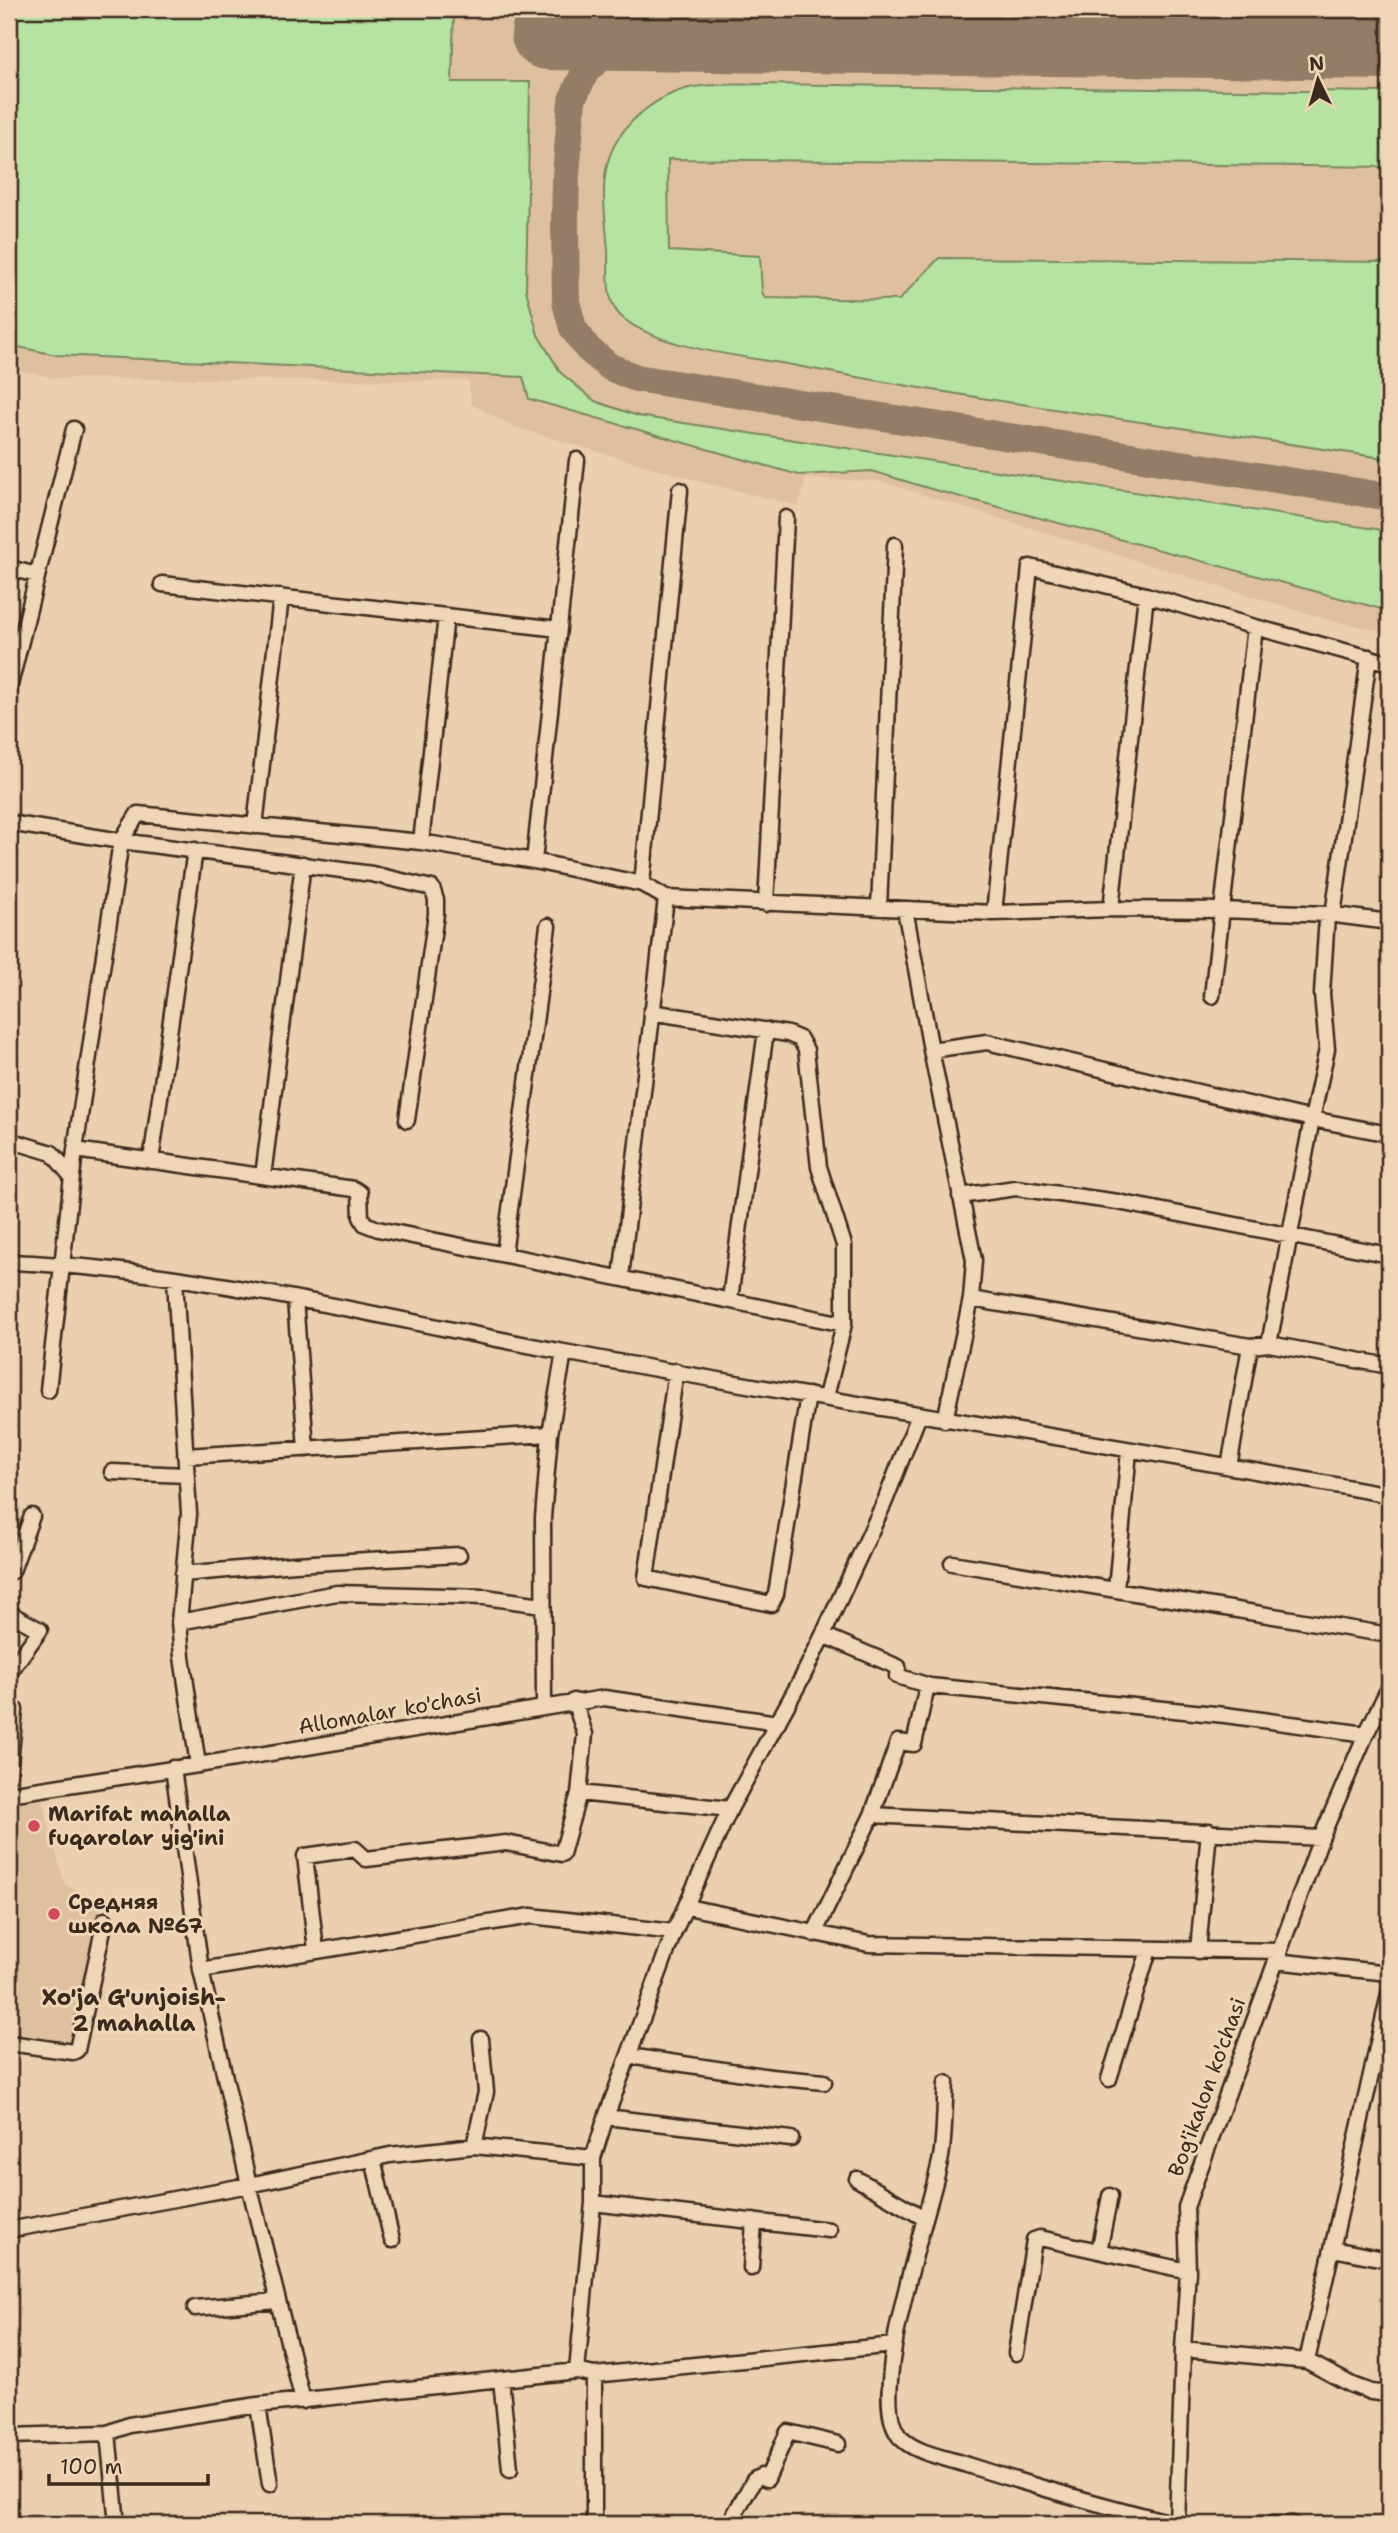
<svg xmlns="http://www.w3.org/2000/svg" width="1398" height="2533" font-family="'Shantell Sans',sans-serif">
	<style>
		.built { fill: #dfc09e }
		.green { fill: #b6e3a1; stroke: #788660; stroke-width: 2 }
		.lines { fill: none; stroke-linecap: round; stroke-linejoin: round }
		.taxiway { stroke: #947c66; stroke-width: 28 }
		.runway { stroke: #947c66; stroke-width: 72 }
		.minor-casing { stroke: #3b2a1e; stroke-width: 19 }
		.minor { stroke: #f0d5b7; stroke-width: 14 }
		.poi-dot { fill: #d1495b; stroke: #f0d5b7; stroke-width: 2.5 }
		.labels { text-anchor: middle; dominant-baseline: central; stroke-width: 6; stroke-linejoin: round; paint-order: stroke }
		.street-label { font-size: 21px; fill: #3b2a1e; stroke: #f0d5b7 }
		.poi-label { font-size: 21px; font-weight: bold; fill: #3b2a1e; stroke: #f0d5b7; text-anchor: start }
		.neighbourhood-label { font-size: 23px; font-weight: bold; fill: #3b2a1e; stroke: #f0d5b7 }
	</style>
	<rect width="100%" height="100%" fill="#eccfaf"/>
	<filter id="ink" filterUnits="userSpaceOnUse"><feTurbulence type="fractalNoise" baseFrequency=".0143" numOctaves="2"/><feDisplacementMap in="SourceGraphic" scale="14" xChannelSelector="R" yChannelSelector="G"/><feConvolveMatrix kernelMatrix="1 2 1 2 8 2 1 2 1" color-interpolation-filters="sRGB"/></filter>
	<g filter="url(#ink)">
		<path class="built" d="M9 9H1389V633L1329 620 878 481 806 479 799 506 705 483 514 427 471 404 469 381 54 378 9 368Z
			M42 1800 65 1885 99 1900 98 1927 73 2049 9 2040V1803Z"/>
		<path class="green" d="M9 9H454L452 82H530L526 290 538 335 561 373 595 401 638 416 1389 531V611L931 489 872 471 799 475 529 399 523 377 56 355 9 345Z
			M756 84 1389 92V167L668 159 669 251 760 256 762 292 765 298 899 300 939 258 1389 262V459C1190 428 990 403 792 365 744 356 662 349 624 319 604 304 609 274 608 251 606 222 600 189 608 161 619 124 657 94 694 87 714 84 736 85 756 84Z"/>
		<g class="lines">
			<path class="taxiway" d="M639 34 608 52 586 70 572 100 566 175 565 223 566 302 573 328 588 349 610 367 636 378 1389 497"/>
			<path class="runway" d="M547 34 1389 44"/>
			<defs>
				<path id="minor" d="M9 568 37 575
					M162 584 446 616 421 842
					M446 616 559 629
					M1369 657 1333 915H1327L1322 994 1327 1049 1312 1119 1389 1134
					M9 689 74 429
					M9 823 121 841 372 874 432 888 436 900V914L407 1120
					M255 826 281 597
					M534 861 577 460
					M642 884 680 490
					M766 904 786 518
					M879 908 895 545
					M905 909 931 1050 987 1042 1312 1119 1269 1344 1250 1346 1229 1467
					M1111 909 1146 595
					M994 913 1030 567 1146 595 1255 627 1389 663
					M1212 996 1255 627
					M651 1012 788 1034 800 1039 806 1050 819 1167 844 1245V1324L826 1397
					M931 1050 974 1260 971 1299 945 1420
					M9 1140 52 1153 72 1177
					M75 1150 354 1189 360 1193 361 1217 365 1224 378 1229 844 1324
					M151 1161 195 850
					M263 1176 303 864
					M960 1196 1016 1188 1118 1202 1389 1255
					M504 1254 548 926
					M9 1262C196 1269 380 1318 564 1352 838 1404 1115 1444 1389 1495
					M621 1277 666 898
					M175 1279 189 1514 179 1622 182 1657 198 1765
					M295 1299 306 1449
					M730 1299 766 1030
					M971 1299 1250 1346
					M1269 1344 1389 1366
					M676 1371 646 1578 771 1604 776 1594 808 1395
					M48 1390 75 1150 121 841 138 814 421 842 534 861 642 884 666 898 994 913 1111 909 1222 910 1328 914 1389 922
					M185 1456 550 1434
					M112 1472 187 1475
					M952 1563 1389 1635
					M9 1571H12L32 1516
					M183 1574 295 1564 459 1555
					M1116 1589 1129 1451
					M9 1613 40 1630 9 1673
					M179 1622 337 1593 485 1597 542 1605
					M823 1635 898 1667 897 1676 930 1686 1225 1715 1366 1734
					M544 1706 543 1518 550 1434 564 1352
					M9 1707 15 1710 9 1775
					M173 1768 201 1970 249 2185 303 2401
					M579 1793 730 1809
					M9 1794 198 1765 604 1698 778 1723
					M872 1815 898 1742 914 1744 927 1686
					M687 1907 869 1944 1280 1951
					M814 1934 872 1815 1321 1838
					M316 1950 305 1856 355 1849 366 1859 506 1843 562 1854 579 1793 585 1734 574 1701
					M1198 1951 1209 1831
					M1275 1961 1389 1973
					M201 1970 531 1916 674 1932
					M9 2043 73 2052 77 2050 105 1920
					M629 2056 771 2077 824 2082
					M1109 2079 1149 1950
					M946 2083C944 2108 945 2133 941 2157 932 2207 860 2406 903 2440 919 2454 947 2458 967 2465 1036 2487 1105 2506 1176 2524
					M606 2117 791 2139
					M474 2146 486 2092 481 2039
					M373 2159 392 2240
					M857 2179 924 2218
					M593 2203 829 2230
					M9 2230 249 2185 390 2155 474 2146 593 2158
					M1333 2249 1389 2260
					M1099 2251 1110 2196
					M751 2268 754 2221
					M195 2308 277 2301
					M1183 2349 1307 2361 1352 2385 1371 2392 1389 2394
					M1016 2353 1034 2240 1040 2238 1188 2271
					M1307 2361 1389 1994
					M577 2371 593 2203V2158L606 2117 674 1932 730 1809 803 1676 823 1635 885 1501 919 1415
					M594 2375V2524
					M501 2379 510 2469
					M258 2405 270 2484
					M108 2433 117 2524
					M9 2436 108 2433 129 2425 258 2405 577 2371 594 2375 894 2345
					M729 2524 754 2480 761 2476 767 2479 788 2432 838 2444
					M1177 2524 1183 2349 1188 2271 1186 2207 1321 1838 1366 1734 1389 1688
					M1257 2524H1293"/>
			</defs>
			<use href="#minor" class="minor-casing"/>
			<use href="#minor" class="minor"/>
		</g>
	</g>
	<g class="poi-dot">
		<circle cx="34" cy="1826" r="7"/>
		<circle cx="54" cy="1914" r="7"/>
	</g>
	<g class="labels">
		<g class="street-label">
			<text transform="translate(390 1711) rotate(-10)">Allomalar ko'chasi</text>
			<text transform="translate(1207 2087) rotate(-70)">Bog'ikalon ko'chasi</text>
		</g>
		<g class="poi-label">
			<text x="48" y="1814">Marifat mahalla<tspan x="48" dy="24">fuqarolar yig'ini</tspan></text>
			<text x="68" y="1902">Средняя<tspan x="68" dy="24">школа №67</tspan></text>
		</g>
		<g class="neighbourhood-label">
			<text x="134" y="1997">Xo'ja G'unjoish-<tspan x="134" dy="26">2 mahalla</tspan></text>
		</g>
	</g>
	<rect width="1398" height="2533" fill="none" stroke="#f0d5b7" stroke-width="35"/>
	<rect x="18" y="18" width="1363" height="2498" fill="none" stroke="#3b2a1e" stroke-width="2.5" filter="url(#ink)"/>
	<g transform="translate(1318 80) rotate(355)" stroke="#f0d5b7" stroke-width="5" paint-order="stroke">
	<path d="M0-5L12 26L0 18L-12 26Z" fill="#3b2a1e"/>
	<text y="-10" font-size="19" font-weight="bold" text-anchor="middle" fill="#3b2a1e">N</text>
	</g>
	<path d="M49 2474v10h159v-10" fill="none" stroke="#3b2a1e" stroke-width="3.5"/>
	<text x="60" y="2474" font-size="21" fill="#3b2a1e" stroke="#f0d5b7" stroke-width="5" paint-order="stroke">100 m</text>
</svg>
